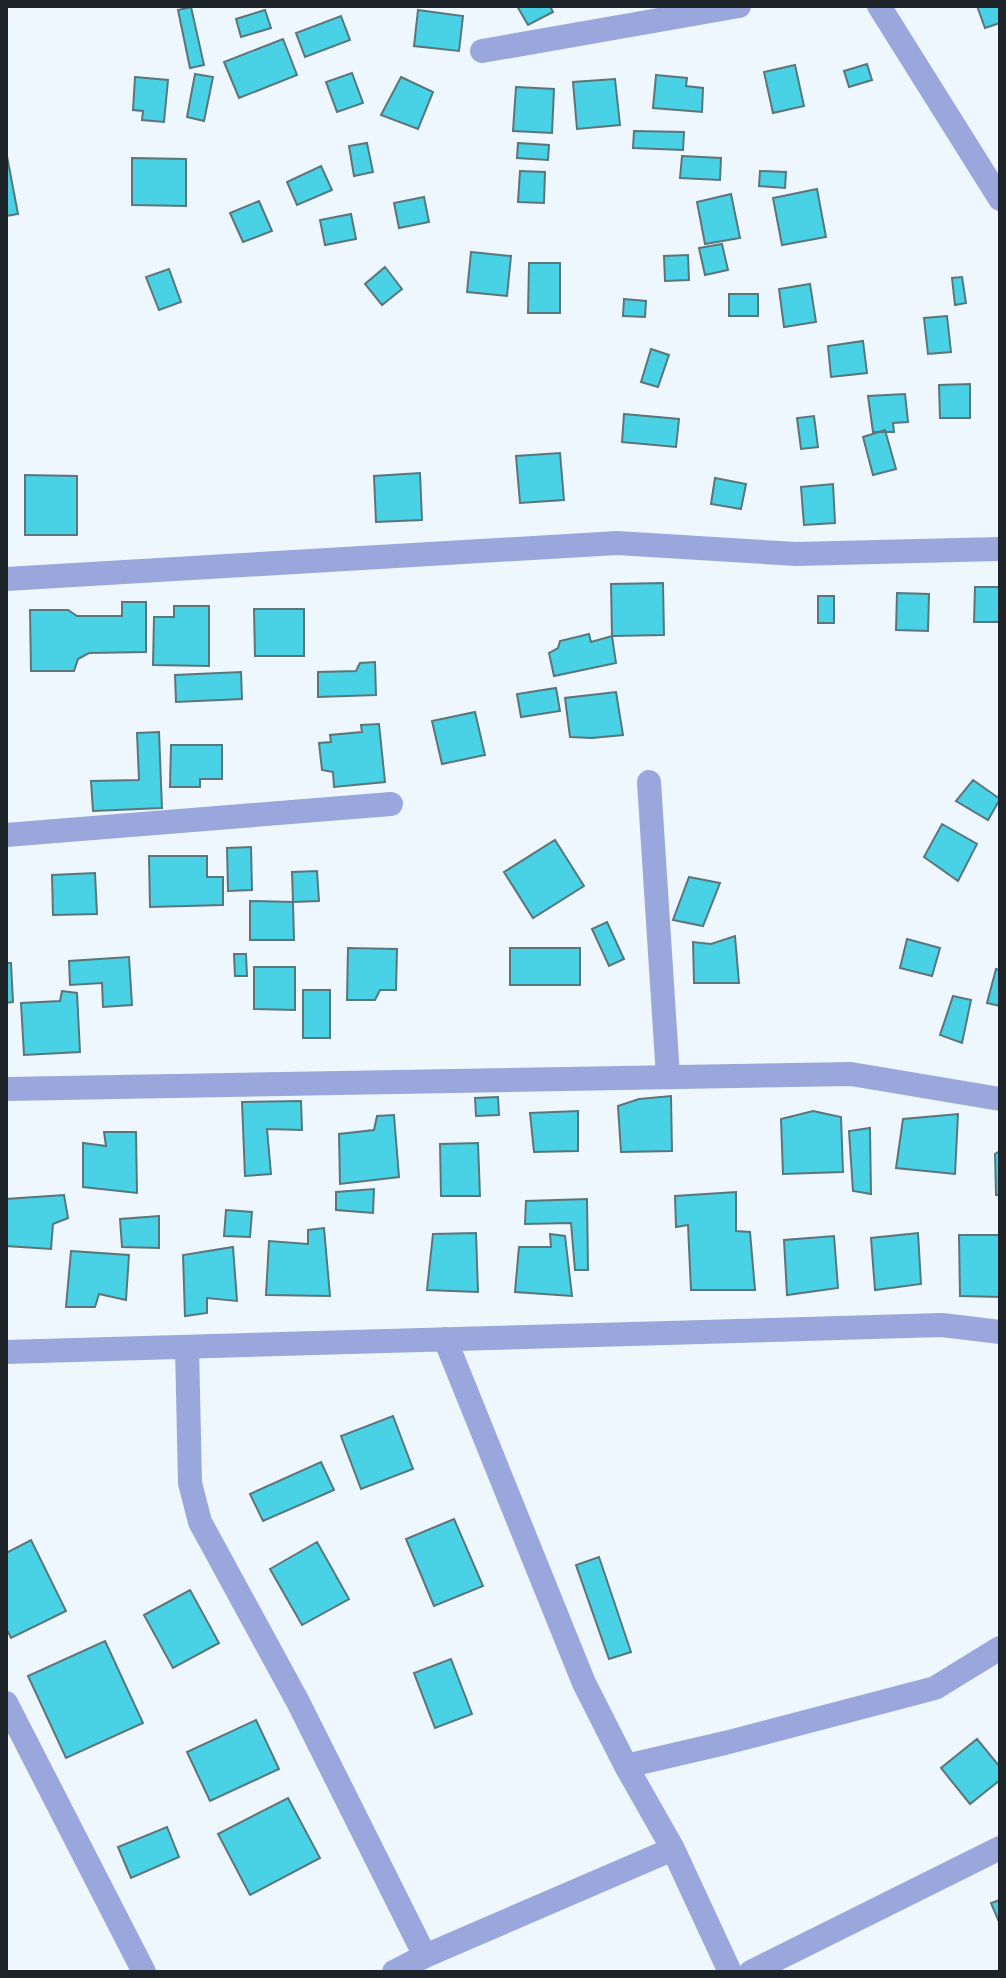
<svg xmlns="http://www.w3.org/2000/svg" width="1006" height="1978" font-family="'Public Sans',sans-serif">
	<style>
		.building { fill: #49d1e5; stroke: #5b767b; stroke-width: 2 }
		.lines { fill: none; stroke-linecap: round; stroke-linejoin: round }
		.minor { stroke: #99a7dd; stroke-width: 24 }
	</style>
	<rect width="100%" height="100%" fill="#eef7fe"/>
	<path class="building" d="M517 6H550L553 12 528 25Z
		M977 6H1000V23L985 28Z
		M191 7 204 65 190 68 178 10Z
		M265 10 271 28 241 37 236 19Z
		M418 10 463 16 459 51 414 46Z
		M341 16 350 40 305 57 296 33Z
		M283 39 297 75 239 98 224 62Z
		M867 64 872 80 849 87 844 71Z
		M795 65 804 106 773 113 764 72Z
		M352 73 363 103 337 112 326 82Z
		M195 74 213 77 204 121 187 117Z
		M656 75 687 78 686 86 703 88 702 112 653 108Z
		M135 77 168 80 164 122 142 120 143 111 133 110Z
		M401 77 433 92 418 129 381 115Z
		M615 79 620 125 577 129 573 82Z
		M516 87 554 89 552 133 513 131Z
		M634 131 684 132 683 150 633 148Z
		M367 143 373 172 354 176 349 146Z
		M518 143 549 145 548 160 517 158Z
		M7 156 18 214 6 216V157Z
		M682 156 721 158 720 180 680 178Z
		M132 158 186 159V206L132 205Z
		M321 166 332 190 297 205 287 182Z
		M520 171 545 172 544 203 518 202Z
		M760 171 786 172 785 188 759 186Z
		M817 189 826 237 782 245 773 198Z
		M731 194 740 238 705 244 697 202Z
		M424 197 429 222 399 228 394 203Z
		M259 201 272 231 243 242 230 213Z
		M351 214 356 239 325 245 320 220Z
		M722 244 728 270 705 275 699 248Z
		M471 252 511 256 507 296 467 292Z
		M688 255 689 280 665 281 664 256Z
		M529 263H560V313H528Z
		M385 267 402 289 382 305 365 284Z
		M169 269 181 302 159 310 146 277Z
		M962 277 966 303 955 305 952 278Z
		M810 284 816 322 784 327 779 289Z
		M729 294H758V316H729Z
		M624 299 646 301 645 317 623 316Z
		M947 316 951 352 928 354 924 318Z
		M863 341 867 373 831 377 828 346Z
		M651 349 669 355 658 387 641 382Z
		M970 384V418H940L939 385Z
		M905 394 908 422 893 423 894 432H873L868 396Z
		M624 414 679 419 676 447 622 442Z
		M814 416 818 447 801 449 797 418Z
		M885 430 896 469 873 475 863 437Z
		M560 453 564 500 520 503 516 456Z
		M420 473 422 520 376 522 374 476Z
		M25 475 77 476V535H25Z
		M715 478 746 484 741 509 711 504Z
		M833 484 835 523 804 525 801 487Z
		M663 583 664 635 612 636 611 584Z
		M975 587H1000V622H974Z
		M897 593 929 594 928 631 896 630Z
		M818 596H834V623H818Z
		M122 602H146V652L89 653 78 659 74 671H31L30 610H68L77 616H122Z
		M174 606H209V666L153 665 154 617H174Z
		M254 609H304V656H255Z
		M589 634 591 642 612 636 616 663 554 676 549 653 558 648 560 641Z
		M375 662 376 695 318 697V672L356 671 360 663Z
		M241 672 242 699 176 702 175 675Z
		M556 688 560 711 521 717 517 694Z
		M616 692 623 735 592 738 570 737 565 698Z
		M475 712 485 755 442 764 432 721Z
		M379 724 385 782 334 787 333 772 322 770 319 743 331 742 330 735 362 732 361 725Z
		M159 732 162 808 93 811 91 781 139 780 137 733Z
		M171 745H222V779H200V787H170Z
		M973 780 1000 799 988 820 956 801Z
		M942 824 977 844 958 881 924 857Z
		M555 840 584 886 533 918 504 872Z
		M251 847 252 890 228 891 227 848Z
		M149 856H207V877H223V905L150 907Z
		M317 871 319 901 293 902 292 872Z
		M95 873 97 914 53 915 52 875Z
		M689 877 720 883 703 926 673 920Z
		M250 901 293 902 294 940H250Z
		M607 922 624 959 609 966 592 929Z
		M735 936 739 983H694L693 942 711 944Z
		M907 939 940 948 932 976 900 968Z
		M348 948 397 949 396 990H380L375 1000H347Z
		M510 948H580V985H510Z
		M234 954H246L247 976H235Z
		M129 957 132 1005 103 1007 102 983 70 985 69 961Z
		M6 963H11L13 1002 6 1003Z
		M254 967H295V1010L254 1009Z
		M996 969 1000 970V1006L987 1003Z
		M303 990H330V1038H303Z
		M62 991 77 993 80 1052 24 1055 21 1003 60 1001Z
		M953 996 971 1000 962 1043 940 1035Z
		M671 1096 672 1151 621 1152 618 1106 639 1099Z
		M498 1097 499 1115 476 1116 475 1098Z
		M301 1101 302 1130 267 1129 271 1174 245 1176 242 1102Z
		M578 1111V1151L534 1152 530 1113Z
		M813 1111 841 1117 843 1172 783 1174 781 1119Z
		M958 1114 955 1174 896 1168 903 1119Z
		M394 1115 399 1177 340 1184 339 1134 374 1130 377 1116Z
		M870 1128 871 1194 853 1191 849 1131Z
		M104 1132H136L137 1193 83 1187V1143L106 1146Z
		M478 1143 480 1196H441L440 1144Z
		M1000 1151V1195H996L995 1154Z
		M374 1189 373 1213 336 1210V1192Z
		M736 1192V1231L750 1232 755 1290H691L688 1225 676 1227 675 1196Z
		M64 1195 68 1218 53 1224 51 1249 6 1246V1199Z
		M587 1199 588 1270H575L571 1223 525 1224 526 1201Z
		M226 1210 252 1212 250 1237 224 1236Z
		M159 1216V1248L122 1247 120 1219Z
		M324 1228 330 1296 266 1295 269 1241 308 1244V1230Z
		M476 1233 478 1292 427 1290 433 1234Z
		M918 1233 921 1284 875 1290 871 1238Z
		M550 1234 565 1236 572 1296 515 1292 519 1247H551Z
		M959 1235H1000V1297L960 1296Z
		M834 1236 838 1288 787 1295 784 1240Z
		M233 1247 237 1301 207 1298V1313L185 1316 183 1255Z
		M71 1251 129 1255 126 1300 99 1294 95 1307H66Z
		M393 1416 413 1469 361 1489 341 1436Z
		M321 1462 334 1490 263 1521 250 1494Z
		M454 1519 483 1586 434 1606 406 1539Z
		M31 1540 66 1611 11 1638 6 1628V1553Z
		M317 1542 349 1599 302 1625 270 1569Z
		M599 1557 631 1652 609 1659 576 1565Z
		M190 1590 219 1643 173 1668 144 1615Z
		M105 1641 143 1723 66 1758 28 1676Z
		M451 1659 472 1714 435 1728 414 1673Z
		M256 1720 279 1769 210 1801 187 1752Z
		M977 1739 1000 1767V1780L970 1804 941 1768Z
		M288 1798 320 1858 250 1895 218 1834Z
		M167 1827 179 1857 131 1878 118 1847Z
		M1000 1900V1924L991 1903Z"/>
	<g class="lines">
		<path class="minor" d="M879 6 1000 199
			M482 51 739 6
			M6 579 617 543 796 554 1000 549
			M649 782 668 1077
			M6 835 391 804
			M6 1089 851 1074 1000 1099
			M445 1339 584 1683 626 1766 673 1849 730 1972
			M187 1347 190 1483 200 1522 298 1702 425 1956
			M6 1352 942 1325 1000 1332
			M6 1703 144 1972
			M626 1766 725 1743 935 1688 1000 1648
			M394 1972 425 1956 673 1849
			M751 1972 1000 1848"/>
	</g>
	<rect width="1006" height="1978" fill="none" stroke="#1b2329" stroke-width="16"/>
</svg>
